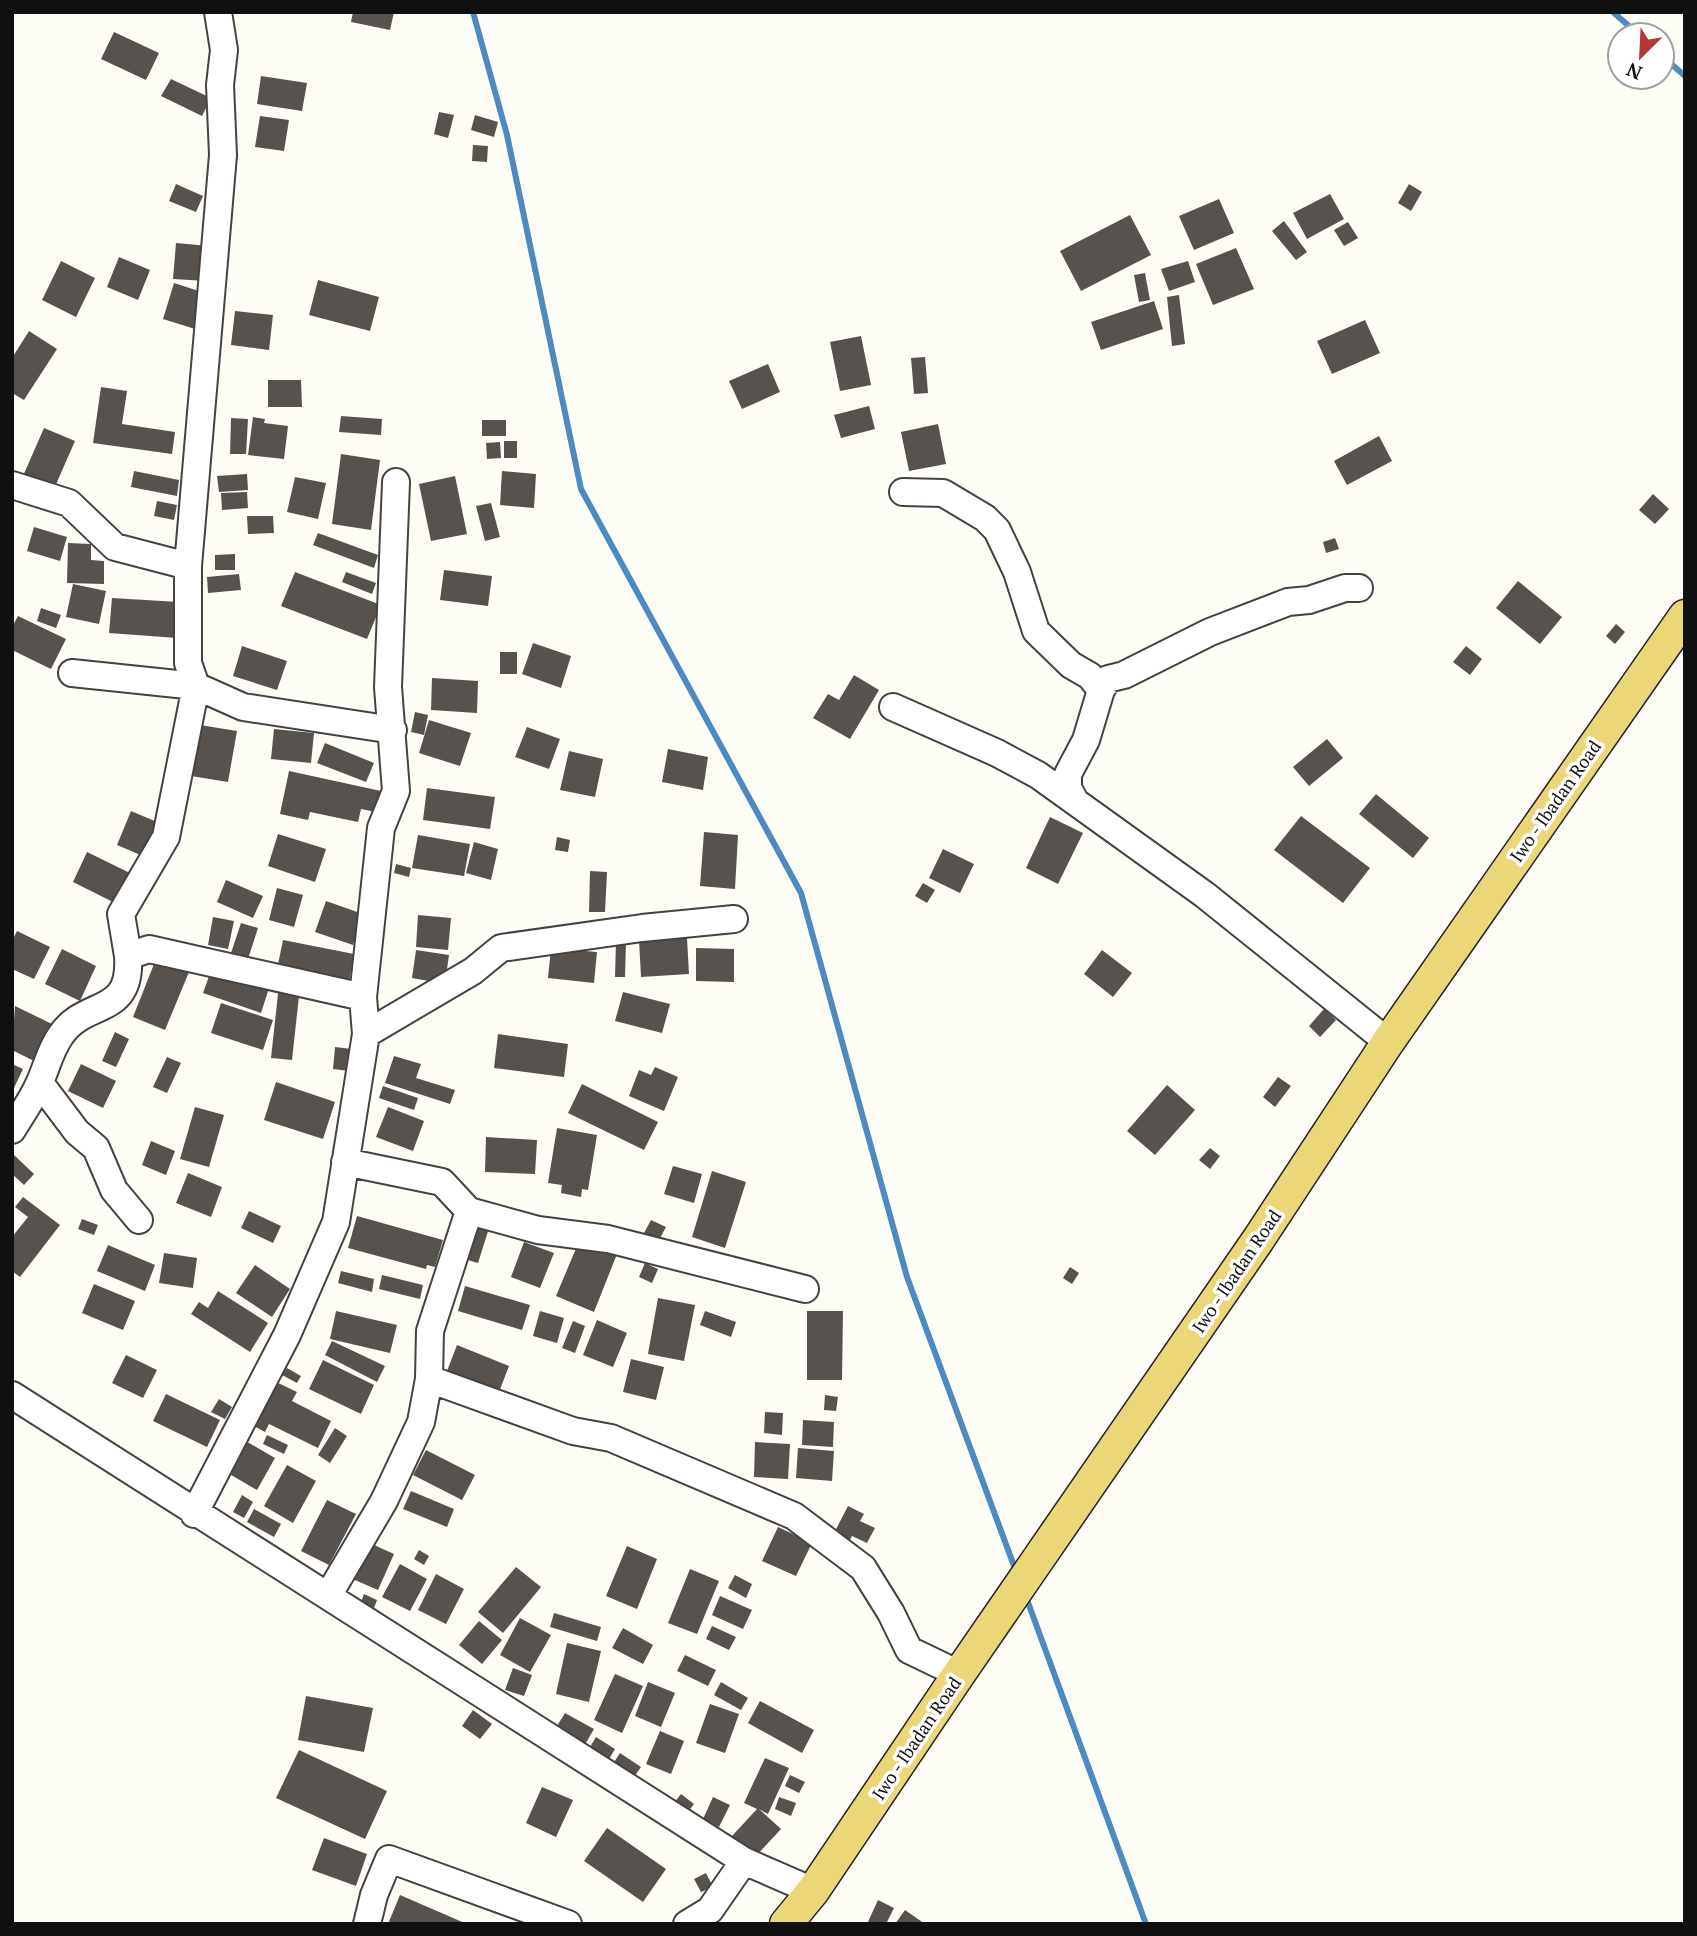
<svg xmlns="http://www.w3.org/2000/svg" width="1697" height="1936" font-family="'PT Serif',serif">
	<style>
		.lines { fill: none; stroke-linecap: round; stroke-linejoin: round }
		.stream { stroke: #4c8ac1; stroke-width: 6 }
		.building { fill: #58524e }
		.minor-casing { stroke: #434343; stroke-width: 30 }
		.major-casing { stroke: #212121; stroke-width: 35 }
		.minor { stroke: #fff; stroke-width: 26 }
		.major { stroke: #ebd778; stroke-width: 32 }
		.labels { text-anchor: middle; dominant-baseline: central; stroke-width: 7; stroke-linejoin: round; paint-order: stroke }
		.street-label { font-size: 18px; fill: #101010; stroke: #fff }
	</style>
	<rect width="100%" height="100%" fill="#fefdf5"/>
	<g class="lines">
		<path class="stream" d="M473 12 507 135 581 489 801 893 907 1277 1017 1574
			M1613 12 1639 35
			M1662 56 1685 76
			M1026 1597 1146 1924"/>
	</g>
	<path class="building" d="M353 12H394L390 30 351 22Z
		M114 32 159 53 146 80 101 59Z
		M261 76 307 83 302 111 257 104Z
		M171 79 211 98 202 116 161 96Z
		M439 112 454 115 448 138 434 134Z
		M475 115 498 122 494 137 471 130Z
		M260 116 289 120 284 151 255 147Z
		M473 145 488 146 487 162 472 161Z
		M176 184 203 196 196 212 169 201Z
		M1409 184 1422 192 1411 211 1398 203Z
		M1330 194 1344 219 1307 239 1293 213Z
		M1219 199 1234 233 1194 250 1179 216Z
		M1130 215 1151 255 1081 291 1060 251Z
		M1284 221 1307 252 1296 260 1272 231Z
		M1348 222 1358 238 1344 246 1334 230Z
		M176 243 209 246 206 281 173 279Z
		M1236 248 1254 289 1213 305 1196 264Z
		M119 257 150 270 138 300 107 287Z
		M61 261 95 278 76 317 42 300Z
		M1188 261 1195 282 1169 291 1161 269Z
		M1145 273 1150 300 1139 302 1134 275Z
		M318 280 379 297 370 331 309 315Z
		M174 283 205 293 195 329 163 319Z
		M1179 295 1185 344 1172 346 1167 297Z
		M1154 301 1163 329 1101 350 1091 322Z
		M235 311 273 315 269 350 231 345Z
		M1365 320 1380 353 1332 374 1317 341Z
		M29 331 57 349 24 400 12 393V358Z
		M861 336 871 385 840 391 830 342Z
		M925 357 928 393 914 394 911 358Z
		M768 364 780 392 742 409 729 381Z
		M268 380H301L302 407H268Z
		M101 387 127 391 122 424 175 432 172 454 93 443Z
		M869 406 875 429 841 438 834 415Z
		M341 416 382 419 381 435 339 432Z
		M253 417 265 419 264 423 288 426 284 459 248 455Z
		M231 418 248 419 246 454H230Z
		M482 420H506V436H482Z
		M938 424 946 464 909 471 901 432Z
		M44 428 75 441 54 489 23 476Z
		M1379 436 1392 461 1347 485 1334 461Z
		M504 441H517V458H504Z
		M500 442 501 458 487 459 486 443Z
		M341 454 380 460 371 530 332 524Z
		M134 471 179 480 177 496 131 487Z
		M502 471 536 474 534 508 500 505Z
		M247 474 248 490 219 492 217 476Z
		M455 476 467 534 431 541 419 484Z
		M295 477 326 483 318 519 287 512Z
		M247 492 248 508 222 510 221 493Z
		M1653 494 1669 509 1655 524 1639 510Z
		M157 501 177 505 174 520 154 516Z
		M491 503 500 537 485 541 476 506Z
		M247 516H273L274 533 248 534Z
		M34 527 67 537 60 561 27 551Z
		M318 533 378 555 374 568 313 545Z
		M1335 538 1339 549 1326 553 1323 542Z
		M68 543 91 544V560L104 561V584L67 583Z
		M235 554V570H215V555Z
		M444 570 492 576 488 606 440 600Z
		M295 572 381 605 367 639 281 606Z
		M346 572 376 583 372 594 342 582Z
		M239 574 241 590 208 593 207 577Z
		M1518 581 1562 617 1540 644 1496 608Z
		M73 584 106 591 99 624 66 617Z
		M112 598 179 602 177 638 109 633Z
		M41 608 61 615 56 628 37 621Z
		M18 616 66 639 51 669 12 650V627Z
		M1616 624 1625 632 1615 644 1606 636Z
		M533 643 571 656 561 688 522 674Z
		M242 646 287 661 277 690 233 676Z
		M1466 646 1482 659 1470 675 1453 662Z
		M500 652H517V674H500Z
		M854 675 879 690 850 739 813 718 828 694 839 700Z
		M432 678 478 681 477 713 431 710Z
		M415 712 428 715 424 735 411 732Z
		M429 720 471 733 460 766 419 753Z
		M200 725 237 731 228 782 191 776Z
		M527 727 560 739 549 769 515 757Z
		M274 729 314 733 311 763 271 759Z
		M1327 739 1343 758 1309 786 1293 767Z
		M325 743 374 763 366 782 317 763Z
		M668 749 708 757 703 790 662 782Z
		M569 751 603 759 595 797 560 790Z
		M289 771 381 791 376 812 361 809 358 822 310 812 308 820 280 814Z
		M427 788 495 797 490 829 423 820Z
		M1376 794 1429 838 1413 858 1359 814Z
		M131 811 164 825 150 859 117 845Z
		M1301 816 1370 868 1343 903 1274 850Z
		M1050 817 1083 833 1058 884 1026 868Z
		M704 832 738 835 735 889 700 886Z
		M278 834 326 849 315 882 268 866Z
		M418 835 470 844 464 876 412 868Z
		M557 837 570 840 568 852 555 850Z
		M474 842 498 849 491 880 466 873Z
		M943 849 974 864 960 893 929 878Z
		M87 852 132 874 117 904 73 882Z
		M396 864 411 868 409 877 394 873Z
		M590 871 607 872 605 912H589Z
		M226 880 263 896 253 918 217 902Z
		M923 883 935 890 927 903 915 896Z
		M277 888 303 895 294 927 269 920Z
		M326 901 363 914 353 945 315 932Z
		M418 915 451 918 448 950 416 947Z
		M213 917 234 921 228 949 208 945Z
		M241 923 258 928 247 962 230 956Z
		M17 931 50 947 34 979 12 969V941Z
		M687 938 689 974 641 977 639 940Z
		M283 940 354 954 348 987 276 974Z
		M616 942H626L625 977H615Z
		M551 948 597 952 594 983 548 978Z
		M696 948 734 949V982L696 981Z
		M62 949 96 966 80 1001 45 984Z
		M416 950 449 955 445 984 412 978Z
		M1102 950 1132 973 1113 997 1084 974Z
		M156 959 189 972 165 1030 133 1017Z
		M213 965 270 985 261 1013 203 993Z
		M279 985 300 987 292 1060 271 1058Z
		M623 992 670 1004 662 1033 615 1021Z
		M221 1003 273 1020 263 1050 211 1033Z
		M15 1006 52 1024 34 1061 12 1050Z
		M1324 1009 1336 1020 1320 1037 1309 1026Z
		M115 1032 129 1039 116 1067 102 1061Z
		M498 1034 568 1044 564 1077 494 1068Z
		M335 1047 352 1049 349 1071 333 1069Z
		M394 1056 421 1064 416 1078 455 1090 450 1104 385 1083Z
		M167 1057 181 1063 167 1093 153 1087Z
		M12 1064 23 1069 14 1088 12 1087Z
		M81 1064 116 1081 103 1108 68 1091Z
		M655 1067 678 1077 664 1111 629 1096 639 1070 651 1075Z
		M1278 1077 1291 1086 1275 1107 1263 1097Z
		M276 1082 335 1102 323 1139 264 1120Z
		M582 1084 658 1122 644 1150 568 1113Z
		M1167 1085 1195 1110 1155 1155 1127 1131Z
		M383 1086 418 1098 414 1110 379 1098Z
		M195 1107 224 1115 209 1167 180 1159Z
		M388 1107 424 1121 413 1151 376 1137Z
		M557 1128 597 1135 588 1190 582 1189 581 1197 561 1193 562 1185 548 1183Z
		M486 1137 537 1140 535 1174 485 1172Z
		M151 1141 175 1151 166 1175 142 1165Z
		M1210 1148 1220 1156 1210 1169 1199 1160Z
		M14 1155 34 1174 24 1185 12 1174Z
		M673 1166 702 1174 694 1203 664 1194Z
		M712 1171 746 1182 725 1248 692 1237Z
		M188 1173 222 1187 211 1217 176 1203Z
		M23 1197 60 1225 20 1277 12 1271V1237L28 1217 15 1207Z
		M249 1211 281 1226 273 1243 241 1228Z
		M357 1216 443 1240 435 1267 427 1265 426 1269 348 1248Z
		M82 1219 98 1225 94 1235 78 1229Z
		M651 1220 666 1227 659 1240 644 1233Z
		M477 1221 490 1225 478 1263 464 1259Z
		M580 1239 617 1254 594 1312 556 1296Z
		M524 1242 554 1253 540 1288 511 1277Z
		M108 1245 155 1265 145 1291 97 1271Z
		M164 1253 197 1258 193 1288 159 1283Z
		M645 1263 658 1269 652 1283 639 1277Z
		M255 1265 290 1289 272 1317 236 1293Z
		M1070 1267 1079 1273 1072 1284 1063 1278Z
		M341 1271 374 1279 372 1292 338 1283Z
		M382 1275 423 1285 420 1299 379 1289Z
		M94 1284 135 1301 123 1330 82 1313Z
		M465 1286 530 1305 522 1330 458 1311Z
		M218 1291 268 1323 250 1352 191 1314 199 1302 208 1308Z
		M658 1298 695 1305 684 1361 648 1354Z
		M336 1311 397 1325 390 1353 330 1339Z
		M540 1311 564 1318 557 1343 533 1336Z
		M705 1311 736 1322 731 1337 700 1325Z
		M807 1311H843L842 1380H807Z
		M597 1320 627 1333 613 1367 583 1355Z
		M573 1321 585 1326 575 1353 562 1348Z
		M332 1341 385 1366 377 1382 325 1355Z
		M457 1345 509 1366 499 1392 447 1371Z
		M126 1355 157 1370 143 1398 112 1383Z
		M631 1359 664 1367 656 1400 623 1392Z
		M323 1360 374 1385 361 1414 309 1389Z
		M287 1368 301 1376 297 1383 282 1375Z
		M274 1381 297 1392 292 1401 331 1421 318 1448 269 1424 265 1432 252 1425Z
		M166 1394 220 1420 207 1447 153 1421Z
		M825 1395 838 1397 836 1411 824 1410Z
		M219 1399 232 1407 225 1419 211 1412Z
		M765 1412 783 1413 782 1435 764 1433Z
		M803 1420 834 1422 833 1447 802 1445Z
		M335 1428 347 1436 330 1463 318 1455Z
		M267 1435 288 1445 284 1454 263 1444Z
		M244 1440 275 1458 257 1490 226 1472Z
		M755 1442 790 1444 788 1479 754 1477Z
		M798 1448 834 1451 832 1481 796 1478Z
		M426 1450 475 1475 462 1500 413 1475Z
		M287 1465 316 1481 293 1523 264 1506Z
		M411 1491 454 1509 447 1527 403 1509Z
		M242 1495 253 1502 244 1518 233 1512Z
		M327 1500 356 1514 329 1565 301 1551Z
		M848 1506 864 1514 860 1521 875 1528 867 1543 852 1536 849 1542 833 1535Z
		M254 1509 281 1524 274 1537 247 1522Z
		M778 1527 812 1543 796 1576 762 1561Z
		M363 1540 394 1554 378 1590 348 1577Z
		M627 1546 657 1559 637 1609 606 1596Z
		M419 1550 429 1556 424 1565 414 1559Z
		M400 1564 427 1579 410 1611 382 1597Z
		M516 1567 541 1587 503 1633 478 1612Z
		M690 1569 719 1581 697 1634 668 1623Z
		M436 1574 464 1589 446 1624 418 1610Z
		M735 1575 752 1584 746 1598 728 1588Z
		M364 1594 377 1600 374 1608 361 1602Z
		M720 1596 752 1610 743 1629 712 1615Z
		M554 1613 601 1627 597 1641 550 1627Z
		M520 1618 551 1635 530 1672 500 1655Z
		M479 1621 502 1640 482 1664 459 1645Z
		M712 1626 736 1637 729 1650 706 1639Z
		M623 1628 653 1645 643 1664 612 1648Z
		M567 1643 601 1651 589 1702 556 1694Z
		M685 1655 716 1670 708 1686 677 1671Z
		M513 1668 532 1675 524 1696 505 1690Z
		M615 1674 643 1686 622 1733 594 1720Z
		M648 1682 675 1693 661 1727 635 1716Z
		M721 1682 748 1698 741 1710 714 1695Z
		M306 1696 373 1708 364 1752 298 1740Z
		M760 1701 814 1730 802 1753 748 1723Z
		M710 1704 739 1714 725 1753 696 1743Z
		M473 1710 492 1724 480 1739 462 1726Z
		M565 1713 594 1729 583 1748 554 1731Z
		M660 1731 684 1741 671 1774 646 1764Z
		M596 1737 615 1749 606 1764 587 1752Z
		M299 1750 387 1791 365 1839 276 1798Z
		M620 1753 641 1767 632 1780 611 1767Z
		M765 1758 789 1768 768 1814 759 1809 781 1829 755 1857 732 1836 757 1809 744 1803Z
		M790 1775 805 1782 799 1793 785 1786Z
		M542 1787 573 1800 556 1837 526 1823Z
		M681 1794 694 1804 684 1817 671 1807Z
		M713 1797 730 1805 719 1827 703 1819Z
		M779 1797 796 1803 791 1816 775 1809Z
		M607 1828 666 1869 643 1902 584 1861Z
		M324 1838 367 1854 356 1886 312 1870Z
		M706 1873 713 1887 701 1892 694 1879Z
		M400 1895 467 1924H388Z
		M878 1900 894 1908 886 1924H867Z
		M905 1910 925 1924H895Z"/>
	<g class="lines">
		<defs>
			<path id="minor" d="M12 485 69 503 115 547 188 566 223 155 220 85 224 50 218 12
				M903 492 943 493 985 518 997 530 1017 572 1036 631 1071 665 1090 676 1101 690 1086 740 1068 774V788L1075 801
				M72 673 196 686 243 707 393 730
				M1101 690 1108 679 1124 675 1210 632 1288 602 1309 600 1345 588H1359
				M893 707 997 753 1038 775 1205 895 1388 1042
				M128 956 121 914 166 837 196 686 188 663V566
				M366 1034 473 971 501 948 642 928 734 919
				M40 1083 77 1132 96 1148 114 1190 139 1220
				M12 1130C21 1115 32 1100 39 1084 47 1067 50 1050 61 1035 86 998 132 1018 128 956L149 949 363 997
				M345 1162 442 1182 469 1211 538 1230 608 1239 805 1289
				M429 1379 573 1431 611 1438 794 1516 863 1568 891 1613 909 1650 959 1674
				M12 1395 744 1861 813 1891
				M194 1514 287 1335 336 1222 366 1034 363 997 381 828 396 791 388 687 396 482
				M328 1596 384 1501 421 1422 429 1379 430 1331 469 1211
				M367 1924 374 1895 389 1859 568 1924
				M687 1924 710 1910 744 1861"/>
			<path id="major" d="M786 1924 813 1891 959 1674 1258 1240 1388 1042 1685 616"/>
		</defs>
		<use href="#minor" class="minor-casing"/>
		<use href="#major" class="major-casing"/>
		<use href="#minor" class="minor"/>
		<use href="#major" class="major"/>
	</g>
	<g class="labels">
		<g class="street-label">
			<text transform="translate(1555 801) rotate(-55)">Iwo - Ibadan Road</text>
			<text transform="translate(1236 1271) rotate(-56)">Iwo - Ibadan Road</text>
			<text transform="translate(916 1738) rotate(-56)">Iwo - Ibadan Road</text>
		</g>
	</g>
	<rect width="1697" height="1936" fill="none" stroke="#101010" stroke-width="28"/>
	<g transform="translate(1641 56) rotate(204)"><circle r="33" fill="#ffffff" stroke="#9f9f9f" stroke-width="2"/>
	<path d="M0-5L12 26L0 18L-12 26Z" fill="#b43735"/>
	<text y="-10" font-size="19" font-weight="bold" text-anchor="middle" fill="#101010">N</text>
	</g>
</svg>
